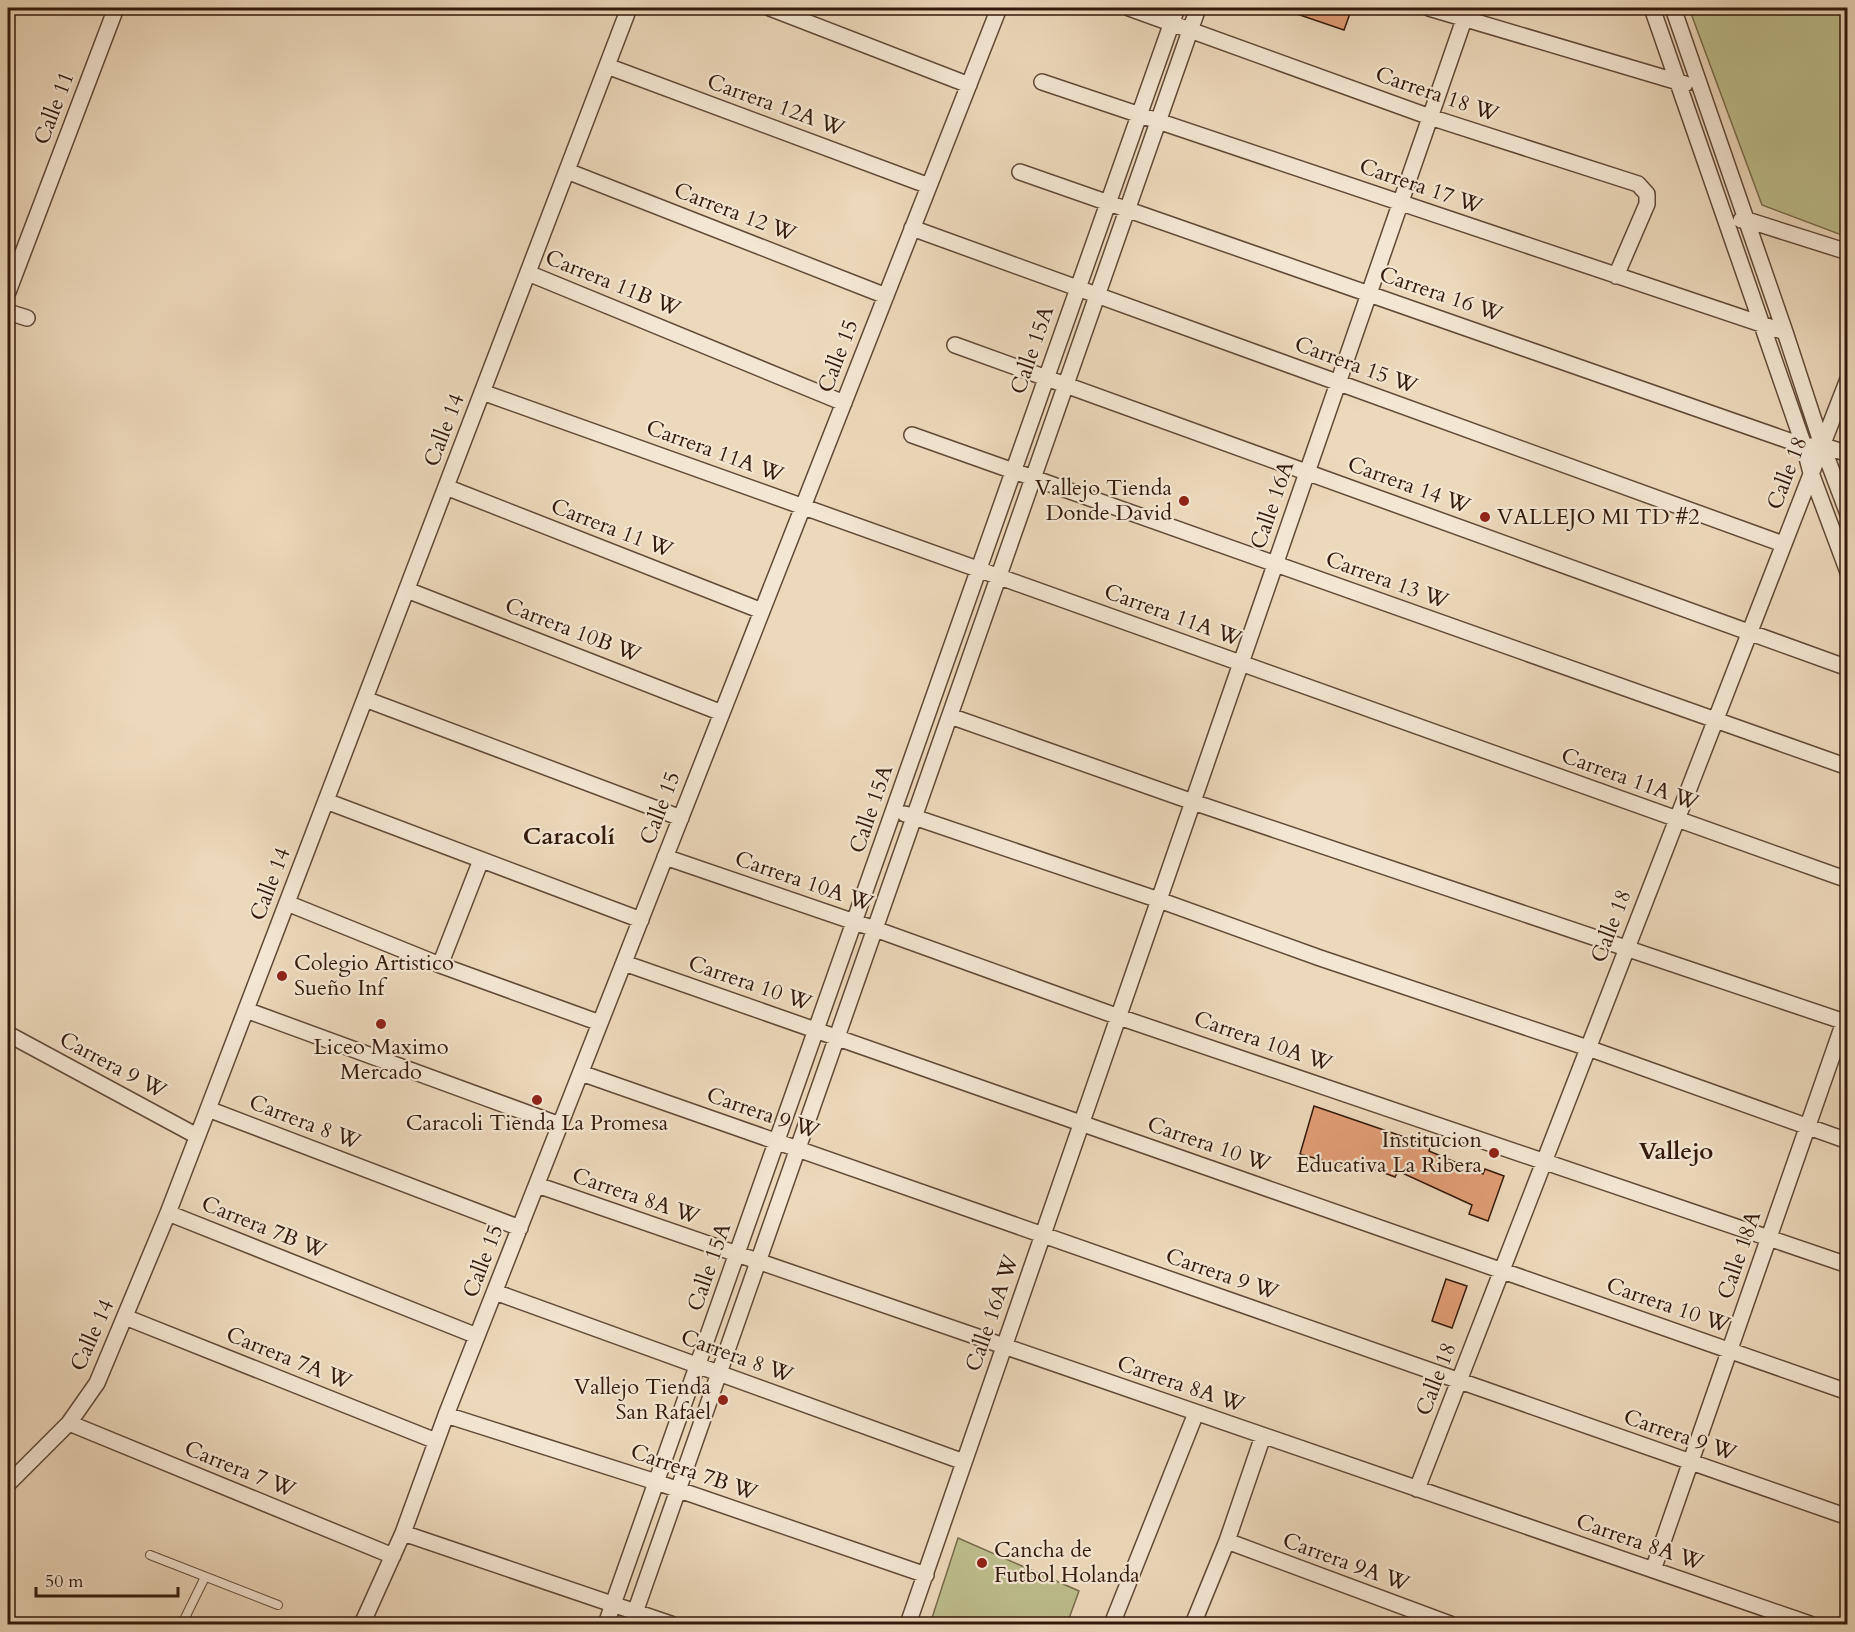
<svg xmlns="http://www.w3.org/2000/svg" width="1855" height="1632" font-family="Cardo,serif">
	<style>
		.green { fill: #bdbd8c; stroke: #786b4c; stroke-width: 1.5 }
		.building { fill: #e29d75; stroke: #33190b; stroke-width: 1.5 }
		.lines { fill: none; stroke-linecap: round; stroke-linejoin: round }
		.lane-casing { stroke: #614937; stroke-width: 10 }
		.street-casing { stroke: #614937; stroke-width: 18 }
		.lane { stroke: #f3e6d2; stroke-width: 8 }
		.street { stroke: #f3e6d2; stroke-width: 15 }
		.poi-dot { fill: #8f2418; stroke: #f3e6d2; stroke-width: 2 }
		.labels { text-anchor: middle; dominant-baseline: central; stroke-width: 4.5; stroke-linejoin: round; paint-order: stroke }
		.street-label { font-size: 22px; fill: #33190b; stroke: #f3e6d2 }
		.poi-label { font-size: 22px; fill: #33190b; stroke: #f3e6d2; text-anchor: end }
		.neighbourhood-label { font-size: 24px; font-weight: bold; fill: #33190b; stroke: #f3e6d2 }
	</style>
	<rect width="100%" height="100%" fill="#ecd8ba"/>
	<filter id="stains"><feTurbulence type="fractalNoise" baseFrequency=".00333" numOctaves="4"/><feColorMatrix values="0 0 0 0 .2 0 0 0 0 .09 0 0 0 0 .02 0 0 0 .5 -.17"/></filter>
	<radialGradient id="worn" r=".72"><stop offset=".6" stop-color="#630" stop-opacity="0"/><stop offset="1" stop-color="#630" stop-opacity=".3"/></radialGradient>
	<path class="green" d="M1689 8H1847V237L1762 205Z
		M958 1538 1079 1591 1067 1624H930Z"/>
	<path class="building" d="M1285 8H1352L1344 30 1285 10Z
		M1314 1106 1413 1140 1430 1148 1429 1151 1483 1174 1485 1169 1504 1176 1488 1221 1469 1214 1472 1205 1398 1171 1395 1177 1358 1163 1356 1170 1300 1154Z
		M1446 1279 1467 1286 1452 1328 1432 1321Z"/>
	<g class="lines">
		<defs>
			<path id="lane" d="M150 1555 278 1605
				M182 1624 205 1577"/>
			<path id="street" d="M770 8 969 85
				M1129 8 1430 117 1638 184 1647 194V204L1616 276
				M1429 8 1685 84
				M1652 8 1804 446 1811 473 1848 572
				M1673 8 1785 332 1822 445 1848 514
				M607 66 929 186
				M1042 82 1785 332
				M567 171 886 296
				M1020 172 1804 446 1822 445 1848 454
				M1741 220H1747L1848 252
				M912 228 1783 544
				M528 273 844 403
				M8 292 116 8
				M8 312 27 318
				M955 345 1848 668
				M482 392 1848 880
				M912 435 1848 767
				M446 487 762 611
				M407 590 722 713
				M365 699 681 818
				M950 716 1193 802 1848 1023
				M326 801 641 920
				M905 814 1159 900 1320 958 1588 1048 1848 1141
				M665 857 875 929 1119 1017 1848 1265
				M287 903 440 965 600 1023
				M624 963 1848 1392
				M440 965 481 860
				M246 1010 560 1125
				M8 1034 197 1136
				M581 1073 1848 1517
				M208 1109 520 1228
				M537 1185 1810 1624
				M168 1213 477 1336
				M495 1292 964 1462
				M125 1317 436 1441
				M446 1415 656 1482 926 1575
				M69 1423 393 1556
				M8 1484 69 1423 97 1383 168 1213 208 1109 629 8
				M1417 1489 1848 379
				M403 1533 671 1624
				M1227 1541 1450 1624
				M1653 1570 1844 1022
				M362 1624 403 1533 446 1415 999 8
				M606 1624 1177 8
				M631 1624 1198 8
				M908 1624 1468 8
				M1112 1624 1196 1413
				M1193 1624 1227 1541 1263 1436"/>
		</defs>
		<use href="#lane" class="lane-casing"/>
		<use href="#street" class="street-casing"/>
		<use href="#lane" class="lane"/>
		<use href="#street" class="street"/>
	</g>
	<g class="poi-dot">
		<circle cx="1184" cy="501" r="6"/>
		<circle cx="1485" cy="517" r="6"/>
		<circle cx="282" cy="976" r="6"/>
		<circle cx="381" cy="1024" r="6"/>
		<circle cx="537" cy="1100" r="6"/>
		<circle cx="1494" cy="1153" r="6"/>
		<circle cx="723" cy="1400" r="6"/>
		<circle cx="982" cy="1563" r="6"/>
	</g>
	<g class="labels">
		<g class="street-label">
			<text transform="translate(1437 94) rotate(19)">Carrera 18 W</text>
			<text transform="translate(776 105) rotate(20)">Carrera 12A W</text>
			<text transform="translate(54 108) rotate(-69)">Calle 11</text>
			<text transform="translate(1421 186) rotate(19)">Carrera 17 W</text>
			<text transform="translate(735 212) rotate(21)">Carrera 12 W</text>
			<text transform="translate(613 283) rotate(22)">Carrera 11B W</text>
			<text transform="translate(1441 294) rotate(19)">Carrera 16 W</text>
			<text transform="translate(1032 350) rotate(-71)">Calle 15A</text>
			<text transform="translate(838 356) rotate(-69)">Calle 15</text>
			<text transform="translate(1356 365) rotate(20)">Carrera 15 W</text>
			<text transform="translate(444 430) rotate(-69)">Calle 14</text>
			<text transform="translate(715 451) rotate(20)">Carrera 11A W</text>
			<text transform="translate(1787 473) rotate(-69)">Calle 18</text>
			<text transform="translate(1409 485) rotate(20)">Carrera 14 W</text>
			<text transform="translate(1272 505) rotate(-71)">Calle 16A</text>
			<text transform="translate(612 528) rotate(21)">Carrera 11 W</text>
			<text transform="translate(1387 580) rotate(20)">Carrera 13 W</text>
			<text transform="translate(1173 615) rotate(20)">Carrera 11A W</text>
			<text transform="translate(573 630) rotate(21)">Carrera 10B W</text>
			<text transform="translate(1630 779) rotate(20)">Carrera 11A W</text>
			<text transform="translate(660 808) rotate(-69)">Calle 15</text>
			<text transform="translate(871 809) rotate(-71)">Calle 15A</text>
			<text transform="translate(804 881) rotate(19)">Carrera 10A W</text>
			<text transform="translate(270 884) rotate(-69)">Calle 14</text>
			<text transform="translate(1611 926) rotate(-69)">Calle 18</text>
			<text transform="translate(750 983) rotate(19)">Carrera 10 W</text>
			<text transform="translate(1263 1041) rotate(19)">Carrera 10A W</text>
			<text transform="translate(113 1065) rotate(28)">Carrera 9 W</text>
			<text transform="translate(763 1113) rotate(19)">Carrera 9 W</text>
			<text transform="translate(305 1122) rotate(21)">Carrera 8 W</text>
			<text transform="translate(1209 1144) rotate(19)">Carrera 10 W</text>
			<text transform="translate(636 1196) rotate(19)">Carrera 8A W</text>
			<text transform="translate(264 1227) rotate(22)">Carrera 7B W</text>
			<text transform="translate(1739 1255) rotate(-71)">Calle 18A</text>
			<text transform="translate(483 1261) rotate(-69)">Calle 15</text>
			<text transform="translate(709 1267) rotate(-71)">Calle 15A</text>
			<text transform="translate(1222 1274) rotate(19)">Carrera 9 W</text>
			<text transform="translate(1668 1305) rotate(19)">Carrera 10 W</text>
			<text transform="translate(992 1313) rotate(-71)">Calle 16A W</text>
			<text transform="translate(92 1335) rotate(-66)">Calle 14</text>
			<text transform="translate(737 1356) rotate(20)">Carrera 8 W</text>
			<text transform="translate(289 1358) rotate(22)">Carrera 7A W</text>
			<text transform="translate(1436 1379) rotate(-69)">Calle 18</text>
			<text transform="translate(1181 1384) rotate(19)">Carrera 8A W</text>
			<text transform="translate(1680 1435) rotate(19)">Carrera 9 W</text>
			<text transform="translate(240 1469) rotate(22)">Carrera 7 W</text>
			<text transform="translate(694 1472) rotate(19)">Carrera 7B W</text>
			<text transform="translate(1640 1542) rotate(19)">Carrera 8A W</text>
			<text transform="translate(1346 1562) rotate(20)">Carrera 9A W</text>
		</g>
		<g class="poi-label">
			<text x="1172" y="488">Vallejo Tienda<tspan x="1172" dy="25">Donde David</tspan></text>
			<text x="1497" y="517" text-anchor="start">VALLEJO MI TD #2</text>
			<text x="294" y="963" text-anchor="start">Colegio Artistico<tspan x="294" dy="25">Sueño Inf</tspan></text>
			<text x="381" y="1047" text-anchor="middle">Liceo Maximo<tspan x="381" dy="25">Mercado</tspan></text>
			<text x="537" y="1123" text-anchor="middle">Caracoli Tienda La Promesa</text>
			<text x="1482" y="1140">Institucion<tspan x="1482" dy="25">Educativa La Ribera</tspan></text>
			<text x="711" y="1387">Vallejo Tienda<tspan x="711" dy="25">San Rafael</tspan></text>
			<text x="994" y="1550" text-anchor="start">Cancha de<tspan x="994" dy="25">Futbol Holanda</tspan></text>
		</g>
		<g class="neighbourhood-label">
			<text x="569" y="836">Caracolí</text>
			<text x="1676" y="1151">Vallejo</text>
		</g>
	</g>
	<rect width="1855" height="1632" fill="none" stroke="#ecd8ba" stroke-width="30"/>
	<rect x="9" y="9" width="1837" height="1614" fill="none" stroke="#33190b" stroke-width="3"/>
	<rect x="15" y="15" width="1825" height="1602" fill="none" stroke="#33190b" stroke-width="1.5"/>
	<path d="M36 1587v9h142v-9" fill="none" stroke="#33190b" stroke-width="3"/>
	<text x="45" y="1587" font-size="18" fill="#33190b" stroke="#f3e6d2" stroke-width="4.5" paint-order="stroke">50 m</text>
	<rect width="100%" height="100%" filter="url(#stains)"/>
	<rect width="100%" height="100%" fill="url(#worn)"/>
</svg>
